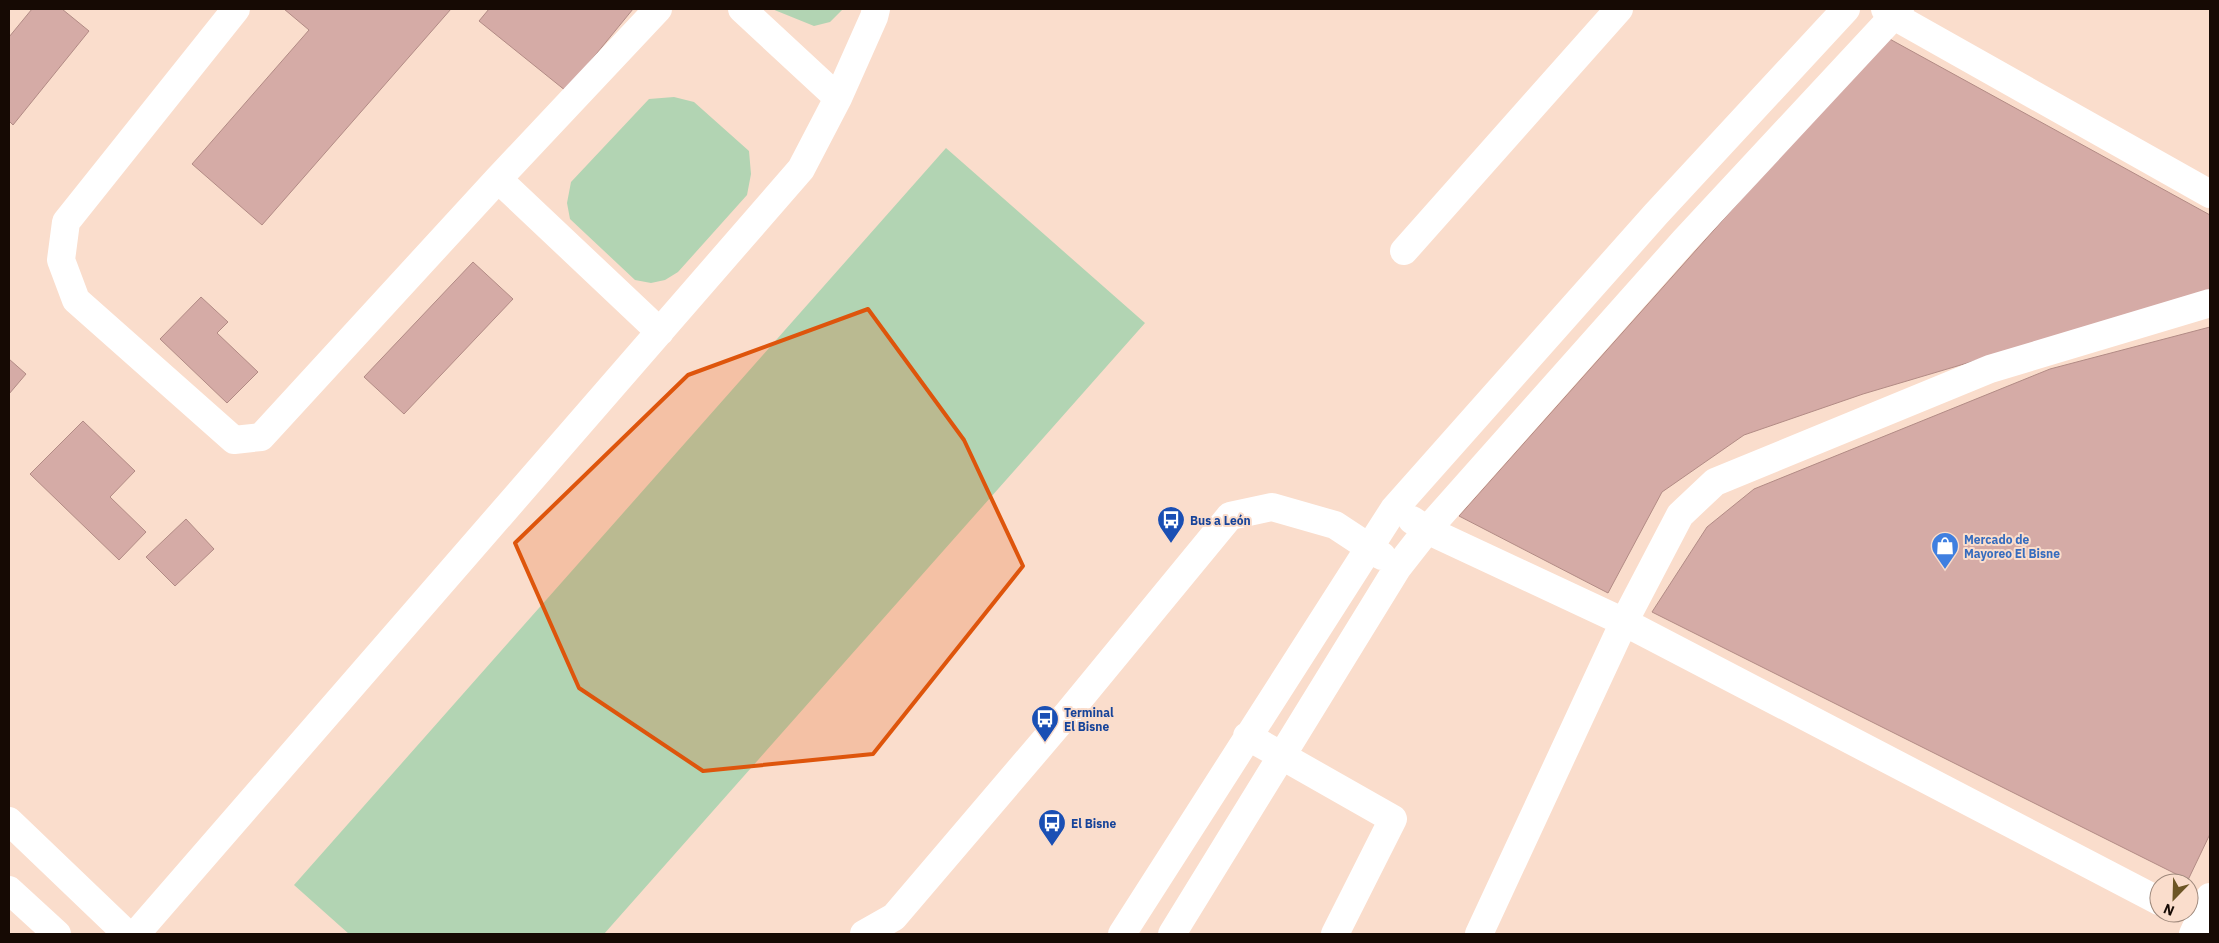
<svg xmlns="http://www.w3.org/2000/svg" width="2219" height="943" font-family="'IBM Plex Sans',sans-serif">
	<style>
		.green { fill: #b2d4b3 }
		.building { fill: #d5aba6; stroke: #b28b85 }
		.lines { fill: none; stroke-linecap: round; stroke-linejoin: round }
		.minor { stroke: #fff; stroke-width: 28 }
		.marked { fill: #de550c; fill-opacity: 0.2; stroke: #de550c; stroke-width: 4; stroke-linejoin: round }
		.labels { text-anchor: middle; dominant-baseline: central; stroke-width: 4; stroke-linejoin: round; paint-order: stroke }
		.transit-label { font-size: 12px; font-weight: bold; fill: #164399; stroke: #faddcc; text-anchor: start }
		.shop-label { font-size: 12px; font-weight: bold; fill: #366cbe; stroke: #faddcc; text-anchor: start }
	</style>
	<rect width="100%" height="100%" fill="#faddcc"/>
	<path class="green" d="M772 9H843L830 22 814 26Z
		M674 97 694 102 749 151 751 174 747 195 678 272 665 280 651 283 635 280 570 219 567 203 571 182 649 99Z
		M946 148 1145 323 604 934H349L294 885Z"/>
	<path class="building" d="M32 9H62L89 31 13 125 9 121V37Z
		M284 9H451L262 225 192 164 309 30Z
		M489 9H633L566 91 479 21Z
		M1886 37 2210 215V291L1863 394 1744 435 1662 492 1608 593 1459 516Z
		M473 262 513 299 404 414 364 377Z
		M201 297 228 322 217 333 258 372 227 403 160 339Z
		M2210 327V834L2188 880 1652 612 1707 527 1754 489 2050 369Z
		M9 359 26 374 9 394Z
		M83 421 135 471 110 497 146 532 119 560 30 474Z
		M186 519 214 549 175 586 146 557Z"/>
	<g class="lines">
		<path class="minor" d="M236 9 66 222 61 260 76 300 234 440 261 437 498 179 658 9
			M742 9 838 98
			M1885 9 1894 16 2210 194
			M498 179 660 332
			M1404 251 1619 9
			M1412 520 1427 530 1624 622 2159 901
			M1247 736 1393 819 1335 934
			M9 821 127 934
			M9 890 57 934
			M136 934 801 169 838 98 874 17 876 9
			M864 934 894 917 1068 713 1230 516 1272 507 1335 525 1382 556
			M1122 934 1394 509 1656 214 1846 9
			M1172 934 1398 567 1427 530 1684 241 1900 9
			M1479 934 1624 622 1680 515 1715 482 1990 369 2210 303
			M2193 934 2210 897"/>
	</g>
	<path class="marked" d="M868 309 964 440 1023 566 873 754 703 771 579 688 515 543 688 375Z"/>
	<defs>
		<symbol id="bus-pin" viewBox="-11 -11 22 30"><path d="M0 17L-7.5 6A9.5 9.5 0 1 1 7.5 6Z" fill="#1a4fb4" stroke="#faddcc"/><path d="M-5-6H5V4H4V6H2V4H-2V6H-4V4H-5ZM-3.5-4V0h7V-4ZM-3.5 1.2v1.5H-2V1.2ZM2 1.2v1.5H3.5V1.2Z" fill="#fff"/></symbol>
		<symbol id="shop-pin" viewBox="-11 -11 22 30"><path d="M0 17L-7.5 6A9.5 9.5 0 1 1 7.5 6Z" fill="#3f7fe0" stroke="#faddcc"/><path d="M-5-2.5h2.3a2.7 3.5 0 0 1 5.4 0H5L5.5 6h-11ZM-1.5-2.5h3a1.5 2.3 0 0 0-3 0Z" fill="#fff"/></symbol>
	</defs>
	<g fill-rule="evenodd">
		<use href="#bus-pin" x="1155" y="504" width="32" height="43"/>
		<use href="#shop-pin" x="1929" y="530" width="32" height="43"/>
		<use href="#bus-pin" x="1029" y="703" width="32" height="43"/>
		<use href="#bus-pin" x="1036" y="807" width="32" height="43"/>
	</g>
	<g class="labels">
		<g class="transit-label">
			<text x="1190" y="520">Bus a León</text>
			<text x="1064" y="712">Terminal<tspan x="1064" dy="14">El Bisne</tspan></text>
			<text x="1071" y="823">El Bisne</text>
		</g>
		<g class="shop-label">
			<text x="1964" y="539">Mercado de<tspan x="1964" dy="14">Mayoreo El Bisne</tspan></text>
		</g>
	</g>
	<rect width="2219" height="943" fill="none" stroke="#160a04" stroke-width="20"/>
	<g transform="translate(2174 898) rotate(203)"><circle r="24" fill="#faddcc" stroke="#9f897c"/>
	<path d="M0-4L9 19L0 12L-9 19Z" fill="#6d5525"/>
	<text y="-8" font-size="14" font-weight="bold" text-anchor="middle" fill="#160a04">N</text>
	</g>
</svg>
